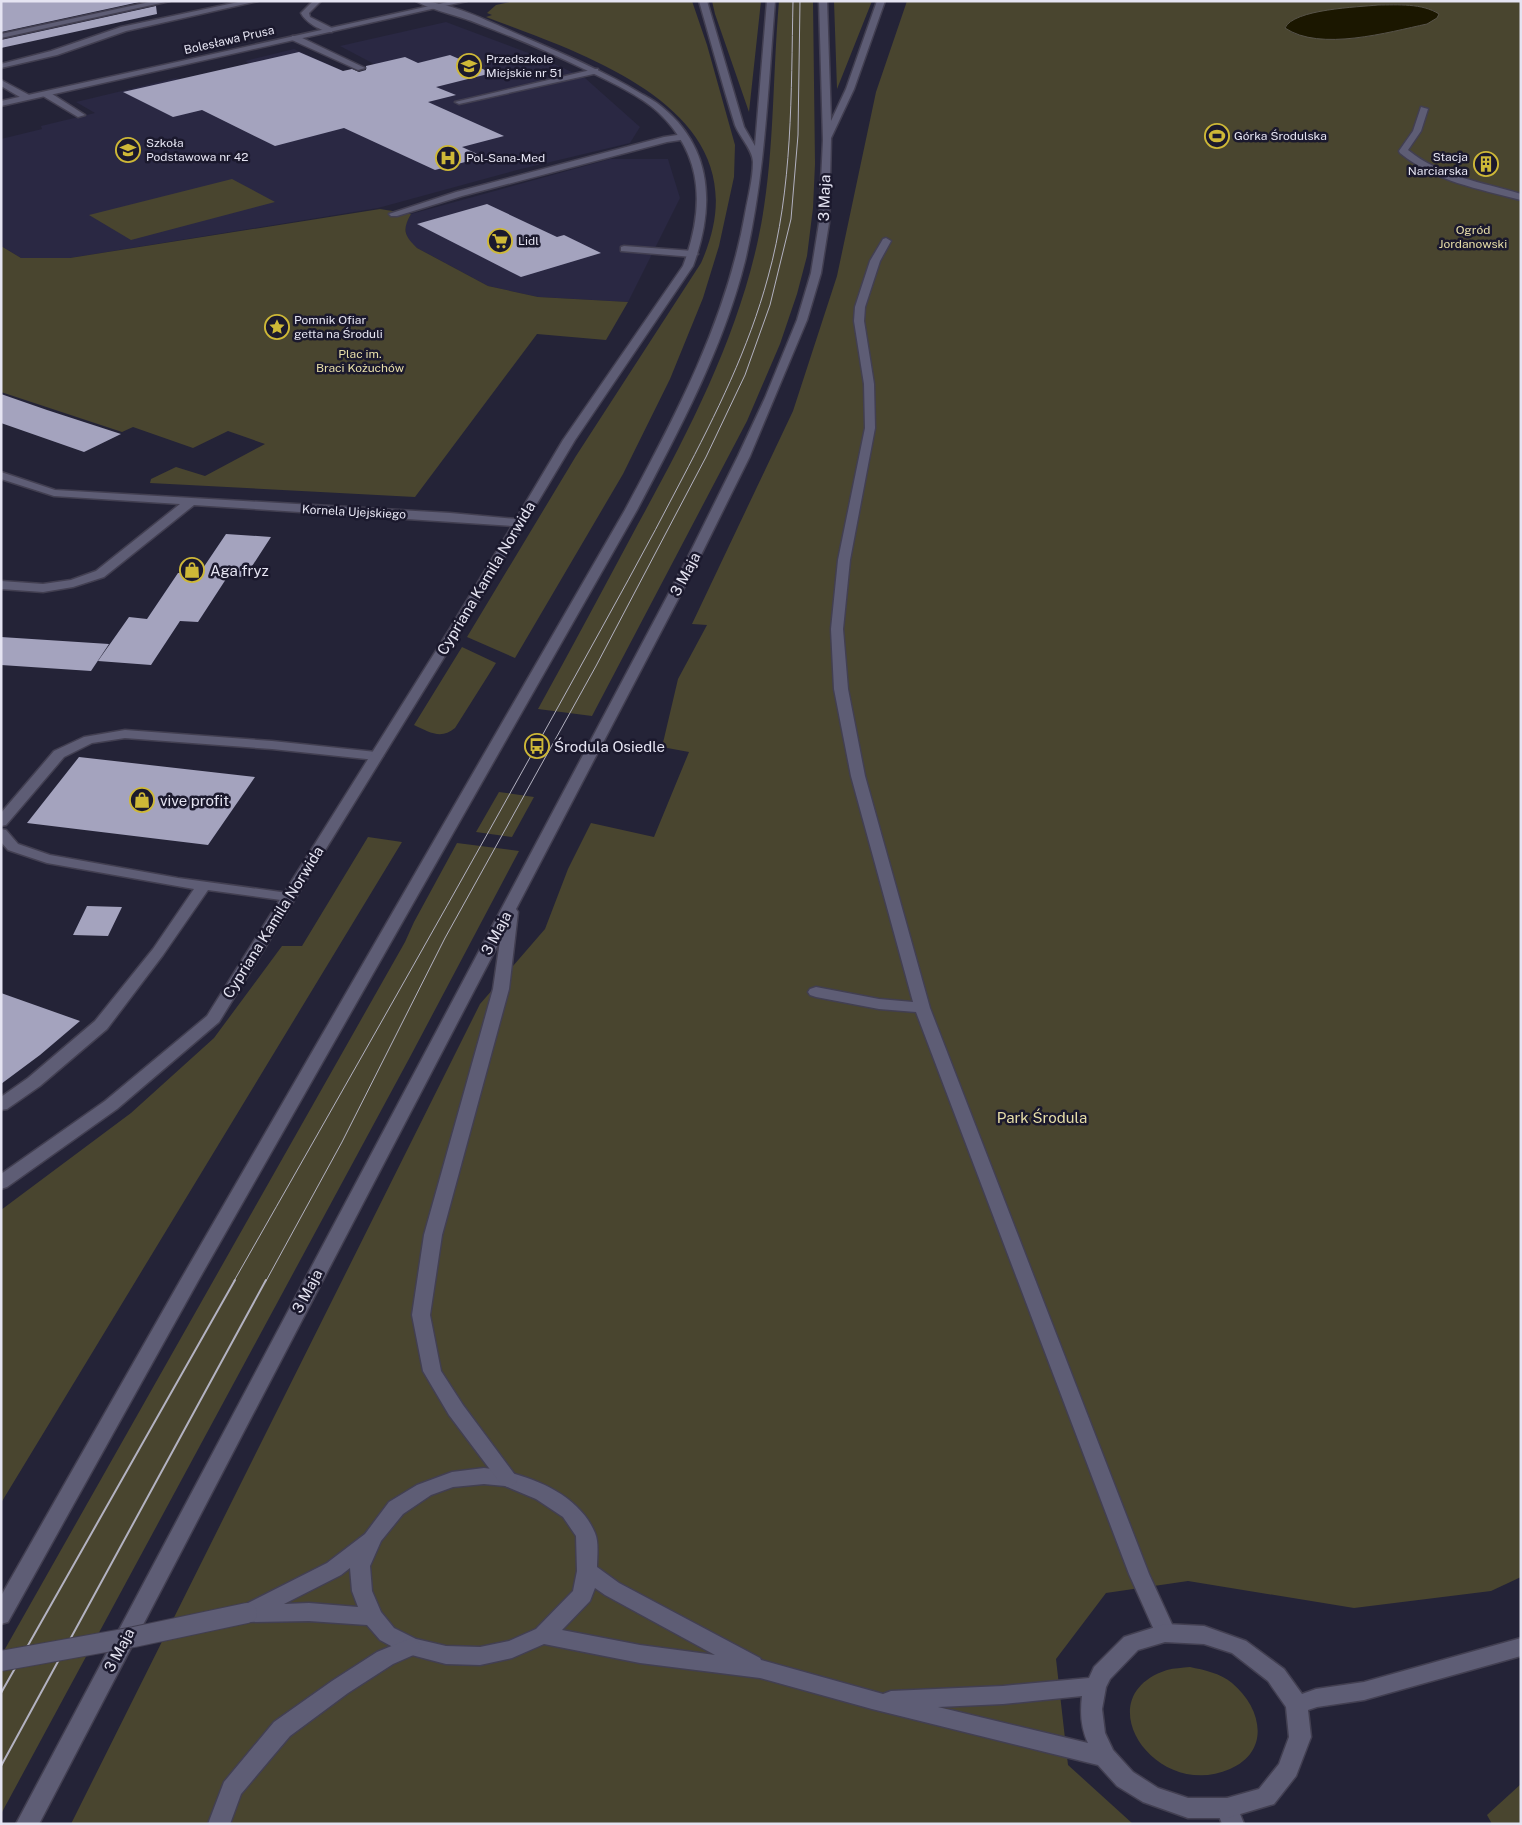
<svg xmlns="http://www.w3.org/2000/svg" width="1522" height="1825" font-family="'Public Sans',sans-serif">
	<style>
		.built { fill: #2a2843 }
		.green { fill: #49452f; fill-rule: evenodd }
		.water { fill: #1b1700; stroke: #585449 }
		.building { fill: #a4a3be }
		.lines { fill: none; stroke-linecap: round; stroke-linejoin: round }
		.service-casing { stroke: #423f51; stroke-width: 3 }
		.minor-casing { stroke: #423f51; stroke-width: 3 }
		.tertiary-casing { stroke: #423f51; stroke-width: 3 }
		.secondary-casing { stroke: #423f51; stroke-width: 3 }
		.service { fill: #5e5d75; fill-rule: evenodd }
		.minor { fill: #5e5d75; fill-rule: evenodd }
		.tertiary { fill: #5e5d75; fill-rule: evenodd }
		.secondary { fill: #5e5d75; fill-rule: evenodd }
		.tram-far1 { stroke: #b3b2c1; stroke-width: 1 }
		.tram { stroke: #b3b2c1; stroke-width: 2 }
		.tertiary-bridge-casing { stroke: #423f51; stroke-width: 22; stroke-linecap: butt }
		.tertiary-bridge { stroke: #5e5d75; stroke-width: 20 }
		.labels { text-anchor: middle; dominant-baseline: central; stroke-width: 5; stroke-linejoin: round; paint-order: stroke }
		.far-street-label { font-size: 12px; fill: #e5e4f2; stroke: #1b192d }
		.far-poi-label { font-size: 12px; fill: #e5e4f2; stroke: #1b192d; text-anchor: start }
		.far-park-label { font-size: 12px; fill: #e7dea8; stroke: #1b192d }
		.street-label { font-size: 15px; fill: #e5e4f2; stroke: #1b192d }
		.poi-label { font-size: 15px; fill: #e5e4f2; stroke: #1b192d; text-anchor: start }
		.park-label { font-size: 15px; fill: #e7dea8; stroke: #1b192d }
	</style>
	<rect width="100%" height="100%" fill="#242337"/>
	<path class="built" d="M446 22 539 57 585 78 640 127 630 143 517 170 378 208 70 258H21L1 246V139L42 129 41 126 95 113 76 102 176 78 198 89 262 69 245 61 294 49 357 77 374 64 340 46Z
		M610 159H668L680 198 628 302 538 297 488 286 417 248 407 239 405 225 411 214Z"/>
	<path class="green" d="M514 1H692L707 45 735 145 734 177 719 246 703 298 670 379 623 474 515 658 467 637 576 456 701 263C768 114 593 57 486 17L492 15 487 13 496 5Z
		M712 1H761L749 112 715 14Z
		M779 1H813L815 164 813 208 807 256 797 294 780 344 747 421 592 716 538 709C572 647 605 586 638 524 687 435 736 341 758 240 775 162 772 81 779 1Z
		M834 1H872L837 89Z
		M907 1H1521V1577L1491 1591 1354 1608 1188 1581 1106 1593 1056 1659 1068 1765 1133 1824H71L480 1004 545 929 568 869 591 823 654 837 689 752 662 747 678 679 707 625 692 624 793 411 837 276 876 92ZM1414 6 1435 11 1427 24C1385 33 1332 49 1291 32Z
		M232 179 275 202 131 240 89 215Z
		M380 209 411 214C402 230 404 235 417 248L488 286 538 297 628 302 606 340 537 334 415 497 150 483 151 479 176 467 205 476 265 444 228 431 193 448 133 427 122 432 1 392V246L21 258H70Z
		M462 647 496 663 455 728C441 740 429 732 414 725Z
		M499 792 534 797 512 837 476 832Z
		M368 837 402 842 1 1503V1210L131 1113 214 1038 282 946H302Z
		M457 843 519 851 410 1057 1 1814V1656L405 942 414 922Z
		M1190 1667C1204 1670 1220 1673 1232 1683 1262 1708 1271 1751 1230 1769 1156 1802 1084 1697 1167 1670 1174 1668 1182 1668 1190 1667Z
		M1521 1784V1824H1492L1487 1815Z"/>
	<path class="water" d="M1378 5C1398 5 1422 3 1439 14L1437 18 1427 24C1389 32 1320 52 1285 28 1293 9 1359 7 1378 5Z"/>
	<path class="building" d="M1 1H144L1 32Z
		M156 6 157 14 1 48V40Z
		M299 52 343 71 352 69 359 72 366 70V66L405 57 418 63 450 55 492 73 436 87 456 95 428 102 504 136 462 147 484 157 435 170 344 128 275 146 202 110 173 117 123 92Z
		M487 204 557 237 564 235 601 253 521 277 417 224Z
		M1 394 47 410 121 434 84 452 1 423Z
		M226 534 271 537 245 577 228 576 198 622 180 621 151 665 98 661 129 617 147 619 178 573 199 574Z
		M1 637 109 644 91 671 1 665Z
		M79 757 255 777 208 845 27 823Z
		M87 906 122 907 108 936 73 935Z
		M1 993 80 1021 40 1055 1 1084Z"/>
	<g class="lines">
		<defs>
			<path id="service" d="M243 1H258L126 31 57 55 1 68V64L51 51 121 27Z
				M313 1H321L309 13 310 17 332 28V32C322 32 305 22 301 13Z
				M292 36H298L365 68 358 70 292 40Z
				M595 69H598V73L459 104 455 102Z
				M43 92H49L85 115 78 117 43 96Z
				M1421 107 1428 109 1421 131 1408 150C1441 177 1482 182 1521 194V200C1479 189 1434 181 1400 153L1399 151 1413 131Z
				M684 134 687 135V139L667 142 462 196 397 216H391L389 214 456 192 664 137Z
				M886 238 891 241 880 261 865 307 864 321 874 384 875 428 850 560 843 629 848 689 865 776 930 1008 1149 1574 1176 1633 1172 1639 1165 1642 1158 1639 1129 1574 916 1012 879 1009 816 997 810 995 808 992 810 989 816 987 879 999 913 1002 851 776 834 689 831 629 838 560 865 428 864 384 854 321 855 307 870 261 883 239Z
				M624 246 693 251 698 254 693 257 621 251V247Z
				M125 730 272 741 376 752 383 756 376 760 272 749 125 738 92 743 64 757 6 825 1 826V813L54 751 84 737Z
				M1 829 6 830 18 844 50 855 178 878 288 893 293 894 295 897 293 900 288 901 208 890 163 955 107 1029 40 1086 7 1109 1 1110V1097L28 1078 95 1021 153 949 194 889 47 863 8 850 1 842Z"/>
			<path id="minor" d="M154 1H170L1 38V34Z
				M416 1C453 1 497 26 531 40 568 56 605 72 640 93 647 97 655 101 662 107 714 149 714 209 693 266L575 440 461 630 219 1022 117 1109 7 1187 1 1189V1174L105 1101 207 1016 449 630 512 526 194 505 104 577 73 587 43 592 1 589V581L43 584 71 580 96 571 180 504 54 496 1 479V472L55 490 450 513 516 519 563 440 683 266C704 210 705 156 658 112 641 96 607 80 586 70 549 52 511 36 474 22 459 16 428 9 416 1Z
				M1 80 31 96 32 98 25 100 1 86Z
				M1227 1798 1235 1801 1244 1824H1222L1216 1808 1219 1801Z"/>
			<path id="tertiary" d="M452 1H467L1 106V101Z
				M484 1468C525 1473 578 1492 595 1533 599 1542 597 1557 597 1567L619 1583 760 1658 761 1660 883 1694 891 1691 1003 1686 1089 1678 1094 1667 1124 1637 1165 1624 1204 1626 1246 1641 1284 1669 1302 1694 1316 1689 1364 1682 1521 1638V1656L1364 1700 1317 1707 1308 1710 1311 1737 1296 1776 1274 1804 1227 1818H1188L1143 1802 1117 1786 1098 1765 872 1709 760 1678 640 1663 544 1644 512 1658 480 1665 446 1664 404 1653 380 1640 367 1625 309 1621 247 1622 240 1619 237 1613 240 1607 327 1563 365 1534 389 1502 417 1485 452 1472ZM484 1484 505 1486 536 1499 563 1517 576 1536 577 1571 573 1591 536 1629 509 1641 480 1647 446 1646 416 1639 394 1628 381 1612 372 1591 370 1566 381 1541 403 1514 431 1495 453 1487ZM350 1568 352 1591 358 1607 309 1603 284 1604 341 1575ZM595 1588 605 1595 715 1655 640 1645 562 1630 590 1601ZM1165 1642 1204 1644 1232 1653 1268 1681 1286 1707 1289 1737 1279 1764 1259 1789 1227 1798H1188L1158 1788 1133 1772 1113 1750 1105 1733 1102 1709 1106 1687 1110 1679 1138 1650ZM1082 1696C1080 1713 1081 1728 1088 1743L938 1707 1003 1704Z"/>
			<path id="secondary" d="M699 1H707L744 127 755 146 767 1H775C768 88 765 176 745 261 723 349 679 430 637 510L198 1281 8 1622 1 1624V1596L180 1281 625 510C676 415 726 321 745 214 748 197 753 179 753 162 753 150 739 136 735 125 722 84 711 42 699 1Z
				M819 1H827L831 121 846 89 877 1H885L854 89 831 138 829 223 821 273 807 320 750 456 698 561 516 909 518 912 509 989 442 1235 430 1315 441 1371 463 1405 518 1479 515 1484 508 1487 501 1484 449 1415 423 1371 412 1315 424 1235 493 989 500 941 39 1824H16L686 561 738 456 765 398 797 320 811 273 819 223 823 140Z
				M411 1638 418 1641 422 1647 418 1653 393 1664 348 1693 290 1736 241 1794 230 1824H208L224 1782 274 1722 332 1681 377 1652Z"/>
		</defs>
		<use href="#service" class="service-casing"/>
		<use href="#minor" class="minor-casing"/>
		<use href="#tertiary" class="tertiary-casing"/>
		<use href="#secondary" class="secondary-casing"/>
		<use href="#service" class="service"/>
		<use href="#minor" class="minor"/>
		<use href="#tertiary" class="tertiary"/>
		<use href="#secondary" class="secondary"/>
		<path class="tram-far1" d="M234 1281C348 1081 462 881 573 680 610 613 647 547 682 479 716 414 749 348 768 277 793 188 791 93 793 1
			M266 1281 342 1142 445 938 596 666 706 457 745 375 770 305 791 219 798 135 800 1"/>
		<path class="tram" d="M1 1693 235 1280
			M1 1766 266 1280"/>
		<defs>
			<path id="tertiary-bridge" d="M1 1661 134 1637 247 1613"/>
		</defs>
		<use href="#tertiary-bridge" class="tertiary-bridge-casing"/>
		<use href="#tertiary-bridge" class="tertiary-bridge"/>
	</g>
	<defs>
		<symbol id="school-ring" viewBox="-11 -11 22 22"><circle r="9.5" fill="#1b192d" stroke="#ceb837" stroke-width="1.5"/><path d="M0-5L7-2L0 1L-7-2ZM-4 1L0 2.5L4 1V4Q0 6-4 4Z" fill="#ceb837"/></symbol>
		<symbol id="stadium-ring" viewBox="-11 -11 22 22"><circle r="9.5" fill="#1b192d" stroke="#ceb837" stroke-width="1.5"/><path d="M0-5a6.5 5 0 1 0 0 10a6.5 5 0 1 0 0-10ZM-3.5-1.8h7v3.6h-7Z" fill="#ceb837"/></symbol>
		<symbol id="hospital-ring" viewBox="-11 -11 22 22"><circle r="9.5" fill="#1b192d" stroke="#ceb837" stroke-width="1.5"/><path d="M-5-5h3v3.5h4V-5h3V5h-3V1.5h-4V5h-3Z" fill="#ceb837"/></symbol>
		<symbol id="building-ring" viewBox="-11 -11 22 22"><circle r="9.5" fill="#1b192d" stroke="#ceb837" stroke-width="1.5"/><path d="M-4-6H4V6H1V3H-1V6H-4ZM-2.5-4.3h1.7v1.8h-1.7ZM.8-4.3h1.7v1.8H.8ZM-2.5-1h1.7V.8h-1.7ZM.8-1h1.7V.8H.8Z" fill="#ceb837"/></symbol>
		<symbol id="supermarket-ring" viewBox="-11 -11 22 22"><circle r="9.5" fill="#1b192d" stroke="#ceb837" stroke-width="1.5"/><path d="M-6-5.5h2.5l.6 2H6L4.5 2H-2.5L-4.4-4H-6ZM-1.5 3.2a1.3 1.3 0 1 0 .1 0ZM3 3.2a1.3 1.3 0 1 0 .1 0Z" fill="#ceb837"/></symbol>
		<symbol id="sight-ring" viewBox="-11 -11 22 22"><circle r="9.5" fill="#1b192d" stroke="#ceb837" stroke-width="1.5"/><path d="M0-6L1.8-2.2L6-1.7L2.9 1.2L3.7 5.4L0 3.3L-3.7 5.4L-2.9 1.2L-6-1.7L-1.8-2.2Z" fill="#ceb837"/></symbol>
		<symbol id="shop-ring" viewBox="-11 -11 22 22"><circle r="9.5" fill="#1b192d" stroke="#ceb837" stroke-width="1.5"/><path d="M-5-2.5h2.3a2.7 3.5 0 0 1 5.4 0H5L5.5 6h-11ZM-1.5-2.5h3a1.5 2.3 0 0 0-3 0Z" fill="#ceb837"/></symbol>
		<symbol id="bus-ring" viewBox="-11 -11 22 22"><circle r="9.5" fill="#1b192d" stroke="#ceb837" stroke-width="1.5"/><path d="M-5-6H5V4H4V6H2V4H-2V6H-4V4H-5ZM-3.5-4V0h7V-4ZM-3.5 1.2v1.5H-2V1.2ZM2 1.2v1.5H3.5V1.2Z" fill="#ceb837"/></symbol>
	</defs>
	<g fill-rule="evenodd">
		<use href="#school-ring" x="455" y="52" width="28" height="28"/>
		<use href="#stadium-ring" x="1203" y="122" width="28" height="28"/>
		<use href="#school-ring" x="114" y="136" width="28" height="28"/>
		<use href="#hospital-ring" x="434" y="144" width="28" height="28"/>
		<use href="#building-ring" x="1472" y="150" width="28" height="28"/>
		<use href="#supermarket-ring" x="486" y="227" width="28" height="28"/>
		<use href="#sight-ring" x="263" y="313" width="28" height="28"/>
		<use href="#shop-ring" x="178" y="556" width="28" height="28"/>
		<use href="#bus-ring" x="523" y="732" width="28" height="28"/>
		<use href="#shop-ring" x="128" y="786" width="28" height="28"/>
	</g>
	<g class="labels">
		<g class="far-street-label">
			<text transform="translate(229 40) rotate(-13)">Bolesława Prusa</text>
			<text transform="translate(354 512) rotate(3)">Kornela Ujejskiego</text>
		</g>
		<g class="far-poi-label">
			<text x="486" y="59">Przedszkole<tspan x="486" dy="14">Miejskie nr 51</tspan></text>
			<text x="1234" y="136">Górka Środulska</text>
			<text x="146" y="143">Szkoła<tspan x="146" dy="14">Podstawowa nr 42</tspan></text>
			<text x="1468" y="157" text-anchor="end">Stacja<tspan x="1468" dy="14">Narciarska</tspan></text>
			<text x="466" y="158">Pol-Sana-Med</text>
			<text x="518" y="241">Lidl</text>
			<text x="294" y="320">Pomnik Ofiar<tspan x="294" dy="14">getta na Środuli</tspan></text>
		</g>
		<g class="far-park-label">
			<text x="1473" y="230">Ogród<tspan x="1473" dy="14">Jordanowski</tspan></text>
			<text x="360" y="354">Plac im.<tspan x="360" dy="14">Braci Kożuchów</tspan></text>
		</g>
		<g class="street-label">
			<text transform="translate(824 198) rotate(-88)">3 Maja</text>
			<text transform="translate(685 574) rotate(-62)">3 Maja</text>
			<text transform="translate(486 578) rotate(-59)">Cypriana Kamila Norwida</text>
			<text transform="translate(273 922) rotate(-58)">Cypriana Kamila Norwida</text>
			<text transform="translate(496 933) rotate(-62)">3 Maja</text>
			<text transform="translate(307 1291) rotate(-62)">3 Maja</text>
			<text transform="translate(119 1650) rotate(-62)">3 Maja</text>
		</g>
		<g class="poi-label">
			<text x="210" y="570">Aga fryz</text>
			<text x="554" y="746">Środula Osiedle</text>
			<text x="160" y="800">vive profit</text>
		</g>
		<g class="park-label">
			<text x="1042" y="1117">Park Środula</text>
		</g>
	</g>
	<rect width="1522" height="1825" fill="none" stroke="#e5e4f2" stroke-width="5"/>
</svg>
